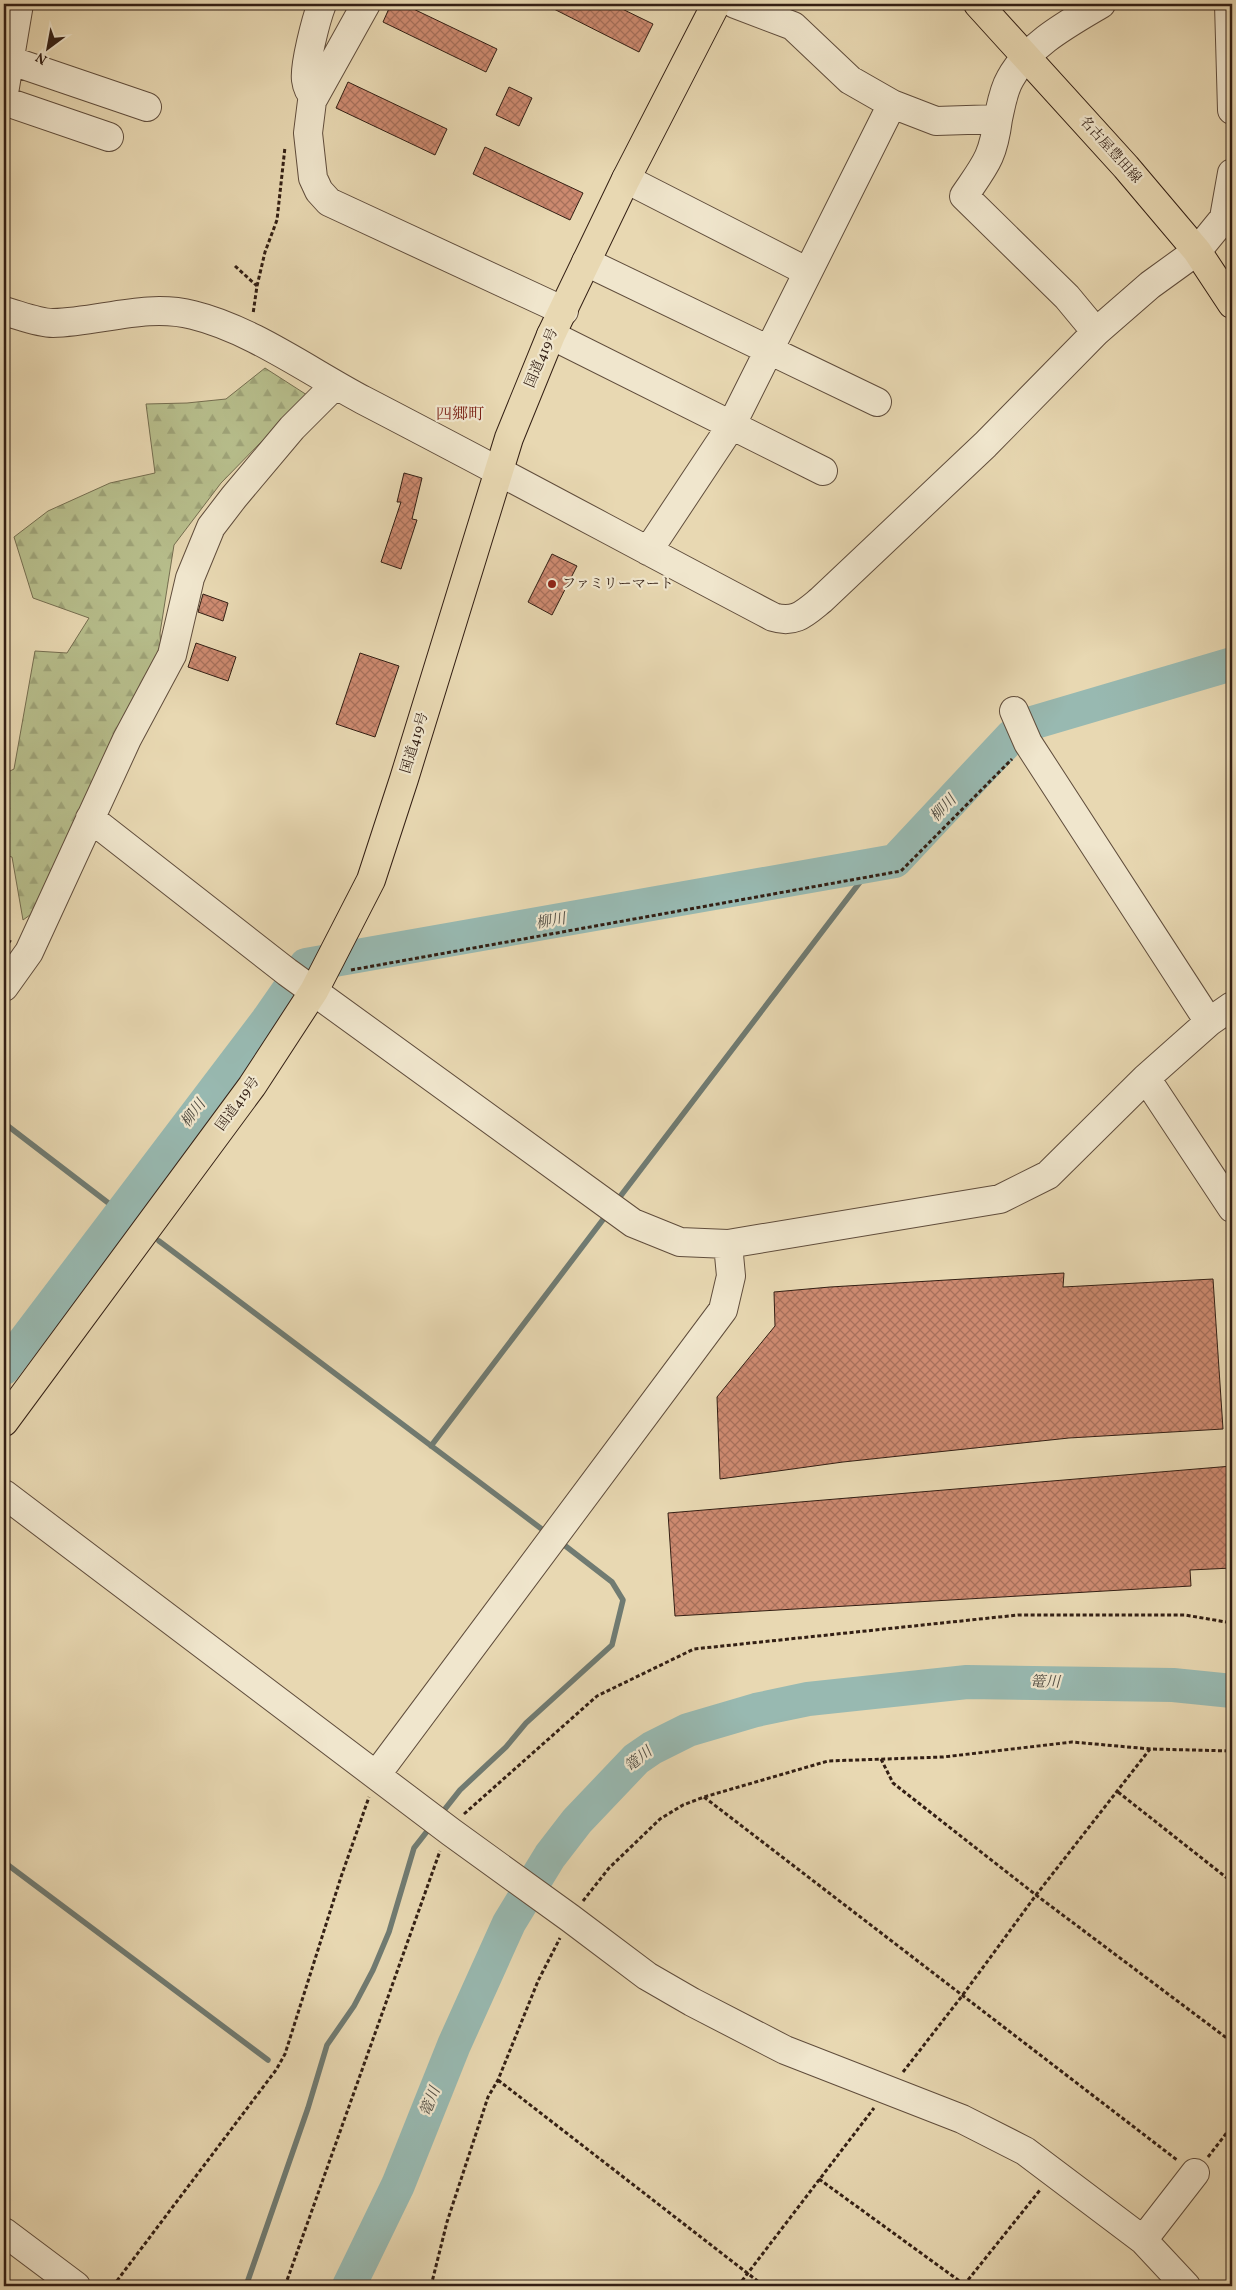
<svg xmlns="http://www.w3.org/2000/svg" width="1236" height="2290" font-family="Vollkorn,'Noto Serif JP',serif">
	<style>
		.forest { fill: url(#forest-firs); stroke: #756e50 }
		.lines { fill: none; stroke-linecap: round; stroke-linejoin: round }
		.stream { stroke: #707b72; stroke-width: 5.5 }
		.river { stroke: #98b9b1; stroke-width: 34 }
		.building { fill: url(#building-cross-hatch); stroke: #331f14 }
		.minor-casing { stroke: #604d3c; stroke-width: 30 }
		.major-casing { stroke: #331f14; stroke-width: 30 }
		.highway-casing { stroke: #331f14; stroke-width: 30 }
		.path { stroke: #331f14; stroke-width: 3; stroke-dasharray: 4 2.5; stroke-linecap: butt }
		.minor { stroke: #f0e6cd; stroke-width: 28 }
		.major { stroke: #e8d8b2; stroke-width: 28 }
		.highway { stroke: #e8d8b2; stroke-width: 28 }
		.poi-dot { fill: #8f2418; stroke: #f0e6cd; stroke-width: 2 }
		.labels { text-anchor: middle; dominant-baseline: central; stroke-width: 4.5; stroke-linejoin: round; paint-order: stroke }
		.street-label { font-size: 14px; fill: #331f14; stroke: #f0e6cd }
		.poi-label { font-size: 14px; fill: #331f14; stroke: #f0e6cd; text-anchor: start }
		.water-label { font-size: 15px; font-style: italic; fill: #514d43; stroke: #f0e6cd }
		.quarter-label { font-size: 16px; fill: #7a1f14; stroke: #f0e6cd }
	</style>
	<defs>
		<pattern id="forest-firs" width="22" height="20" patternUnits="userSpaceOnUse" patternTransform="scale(1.25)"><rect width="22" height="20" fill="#b7be8c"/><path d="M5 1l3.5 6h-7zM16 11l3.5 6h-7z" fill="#9ea378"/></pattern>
		<pattern id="building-cross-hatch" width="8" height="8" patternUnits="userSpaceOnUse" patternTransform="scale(1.25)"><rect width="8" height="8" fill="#cd8a70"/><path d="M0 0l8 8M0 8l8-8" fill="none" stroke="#a7705b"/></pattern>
	</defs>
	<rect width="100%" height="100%" fill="#e8d8b2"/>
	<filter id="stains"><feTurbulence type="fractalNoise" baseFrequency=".004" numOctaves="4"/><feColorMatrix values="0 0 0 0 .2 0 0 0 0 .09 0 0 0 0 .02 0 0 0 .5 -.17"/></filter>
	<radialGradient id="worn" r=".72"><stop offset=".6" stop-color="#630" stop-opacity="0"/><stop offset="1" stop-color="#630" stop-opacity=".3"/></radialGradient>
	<path class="forest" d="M265 368 307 395 221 483 174 545 160 633 162 666 41 907 23 920 12 857 4 855V774L14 769 35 651 67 653 89 618 33 598 14 537 48 511 110 483 155 473 146 404 187 403 226 399Z"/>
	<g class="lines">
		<path class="stream" d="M4 1123 111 1205
			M616 1202 873 865
			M159 1241 547 1533
			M431 1446 608 1213
			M441 1814 460 1790 506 1747 526 1723 612 1645 623 1600 612 1582 559 1541
			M4 1862 268 2060
			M246 2286 308 2108 327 2045 354 2006 373 1970 389 1932 414 1848 432 1825"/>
		<path class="river" d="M4 1368 267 1021 306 965 895 861 1011 737 1032 723 1232 664
			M349 2286 398 2185 454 2045 509 1923 550 1856 577 1821 636 1759 652 1748 688 1730 756 1710 808 1699 967 1682 1173 1685 1232 1691"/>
	</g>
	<path class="building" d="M391 4H403L497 49 486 72 383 22Z
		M544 4H612L653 24 639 52Z
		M348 82 447 129 435 155 336 108Z
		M509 87 532 98 519 126 496 115Z
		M485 147 583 193 570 220 473 174Z
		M404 473 422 478 412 519 417 520 401 569 381 562 401 502H397Z
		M552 554 577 566 552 615 528 602Z
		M203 594 228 603 223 621 198 612Z
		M196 643 236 657 228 681 188 667Z
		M360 653 399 666 375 737 336 724Z
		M1064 1273 1063 1287 1213 1279 1223 1429 1069 1438 843 1462 720 1479 717 1397 775 1326 774 1292 830 1287Z
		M1232 1466V1568L1190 1570 1191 1586 675 1616 668 1513Z"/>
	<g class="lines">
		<defs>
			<path id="minor" d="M366 4 312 101 308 133 313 178 319 191 329 202 564 311
				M735 4 793 26 850 80 892 104 936 121 998 119C1001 106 1003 91 1010 79 1028 45 1069 23 1101 4
				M1229 4 1232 110
				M9 60 147 107
				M4 93 19 4
				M314 97C309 92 307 88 306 80 304 66 316 19 322 4
				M4 101 109 137
				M998 119C993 158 985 165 964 196L1067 297 1096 332
				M626 179 808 272
				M1224 218 1232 173
				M586 262 877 402
				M4 311C19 315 38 323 53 323 100 322 146 303 193 315 251 329 310 372 363 400 500 471 636 545 773 617 795 624 805 613 821 600L985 445 1096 332 1150 285 1197 251 1224 218 1232 215
				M551 335 823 471
				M648 551 731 426 892 104
				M1014 711 1028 743 1209 1022
				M90 818 287 972 633 1223 680 1242 728 1244 1000 1199 1048 1175 1146 1078 1209 1022 1232 1006
				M4 987 29 952 127 739 172 655 190 578 211 527 234 497 292 428 335 385
				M1146 1078 1232 1208
				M4 1494 451 1832 570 1918 647 1976 692 2002 785 2050 962 2119 1025 2151 1143 2240 1186 2286
				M377 1774 723 1310 731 1276 728 1244
				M4 2232 76 2286
				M1143 2240 1195 2173"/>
			<path id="major" d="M978 4 1126 167 1197 251 1232 304"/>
			<path id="highway" d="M4 1422 252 1086 314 991 371 880 404 779 509 438 551 335 626 179 716 4"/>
		</defs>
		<use href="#minor" class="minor-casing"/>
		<use href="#major" class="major-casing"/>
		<use href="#highway" class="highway-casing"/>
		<path class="path" d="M235 266 257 286 253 314
			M257 286 265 252 277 220 285 147
			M4 938 11 942
			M351 970 901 871 1012 759
			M881 1759 893 1783 1036 1895 1232 2042
			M1118 1792 1232 1882
			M704 1797 1177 2160
			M464 1814 597 1696 694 1649 1018 1615H1185L1232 1623
			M583 1901 609 1868 660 1819 683 1805 704 1797 828 1761 943 1757 1072 1742 1151 1749 1232 1751
			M903 2072 962 1996 1036 1895 1150 1749
			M498 2080 764 2286
			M1208 2157 1232 2126
			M819 2179 965 2285
			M964 2285 1040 2190
			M113 2286 276 2070 285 2054 341 1877 369 1797
			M285 2286 440 1851
			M431 2286 447 2222 488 2097 498 2080 538 1981 560 1938
			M738 2286 874 2108"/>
		<use href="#minor" class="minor"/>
		<use href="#major" class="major"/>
		<use href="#highway" class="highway"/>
	</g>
	<circle class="poi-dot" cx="552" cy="584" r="5"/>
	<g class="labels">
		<g class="street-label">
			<text transform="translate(1110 150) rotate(48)">名古屋豊田線</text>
			<text transform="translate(542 358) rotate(-67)">国道419号</text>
			<text transform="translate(415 743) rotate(-73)">国道419号</text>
			<text transform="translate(238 1104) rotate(-54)">国道419号</text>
		</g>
		<g class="poi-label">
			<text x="562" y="584">ファミリーマート</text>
		</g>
		<g class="water-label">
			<text transform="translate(944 809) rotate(-47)">柳川</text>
			<text transform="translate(551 922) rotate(-10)">柳川</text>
			<text transform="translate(194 1114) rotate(-53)">柳川</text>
			<text transform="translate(1045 1683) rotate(1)">篭川</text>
			<text transform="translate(639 1760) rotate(-39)">篭川</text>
			<text transform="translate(431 2102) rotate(-68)">篭川</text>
		</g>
		<g class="quarter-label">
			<text x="460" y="415">四郷町</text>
		</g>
	</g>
	<rect width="1236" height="2290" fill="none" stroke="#e8d8b2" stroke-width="20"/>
	<rect x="5" y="5" width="1226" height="2280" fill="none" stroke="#331f14" stroke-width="2.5"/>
	<rect x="10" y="10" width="1216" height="2270" fill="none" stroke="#331f14"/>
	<g transform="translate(48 48) rotate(212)" stroke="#f0e6cd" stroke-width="4" paint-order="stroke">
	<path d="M0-4L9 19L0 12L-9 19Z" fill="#331f14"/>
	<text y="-8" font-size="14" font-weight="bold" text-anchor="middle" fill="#331f14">N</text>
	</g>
	<rect width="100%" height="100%" filter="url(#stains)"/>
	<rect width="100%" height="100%" fill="url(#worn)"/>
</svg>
